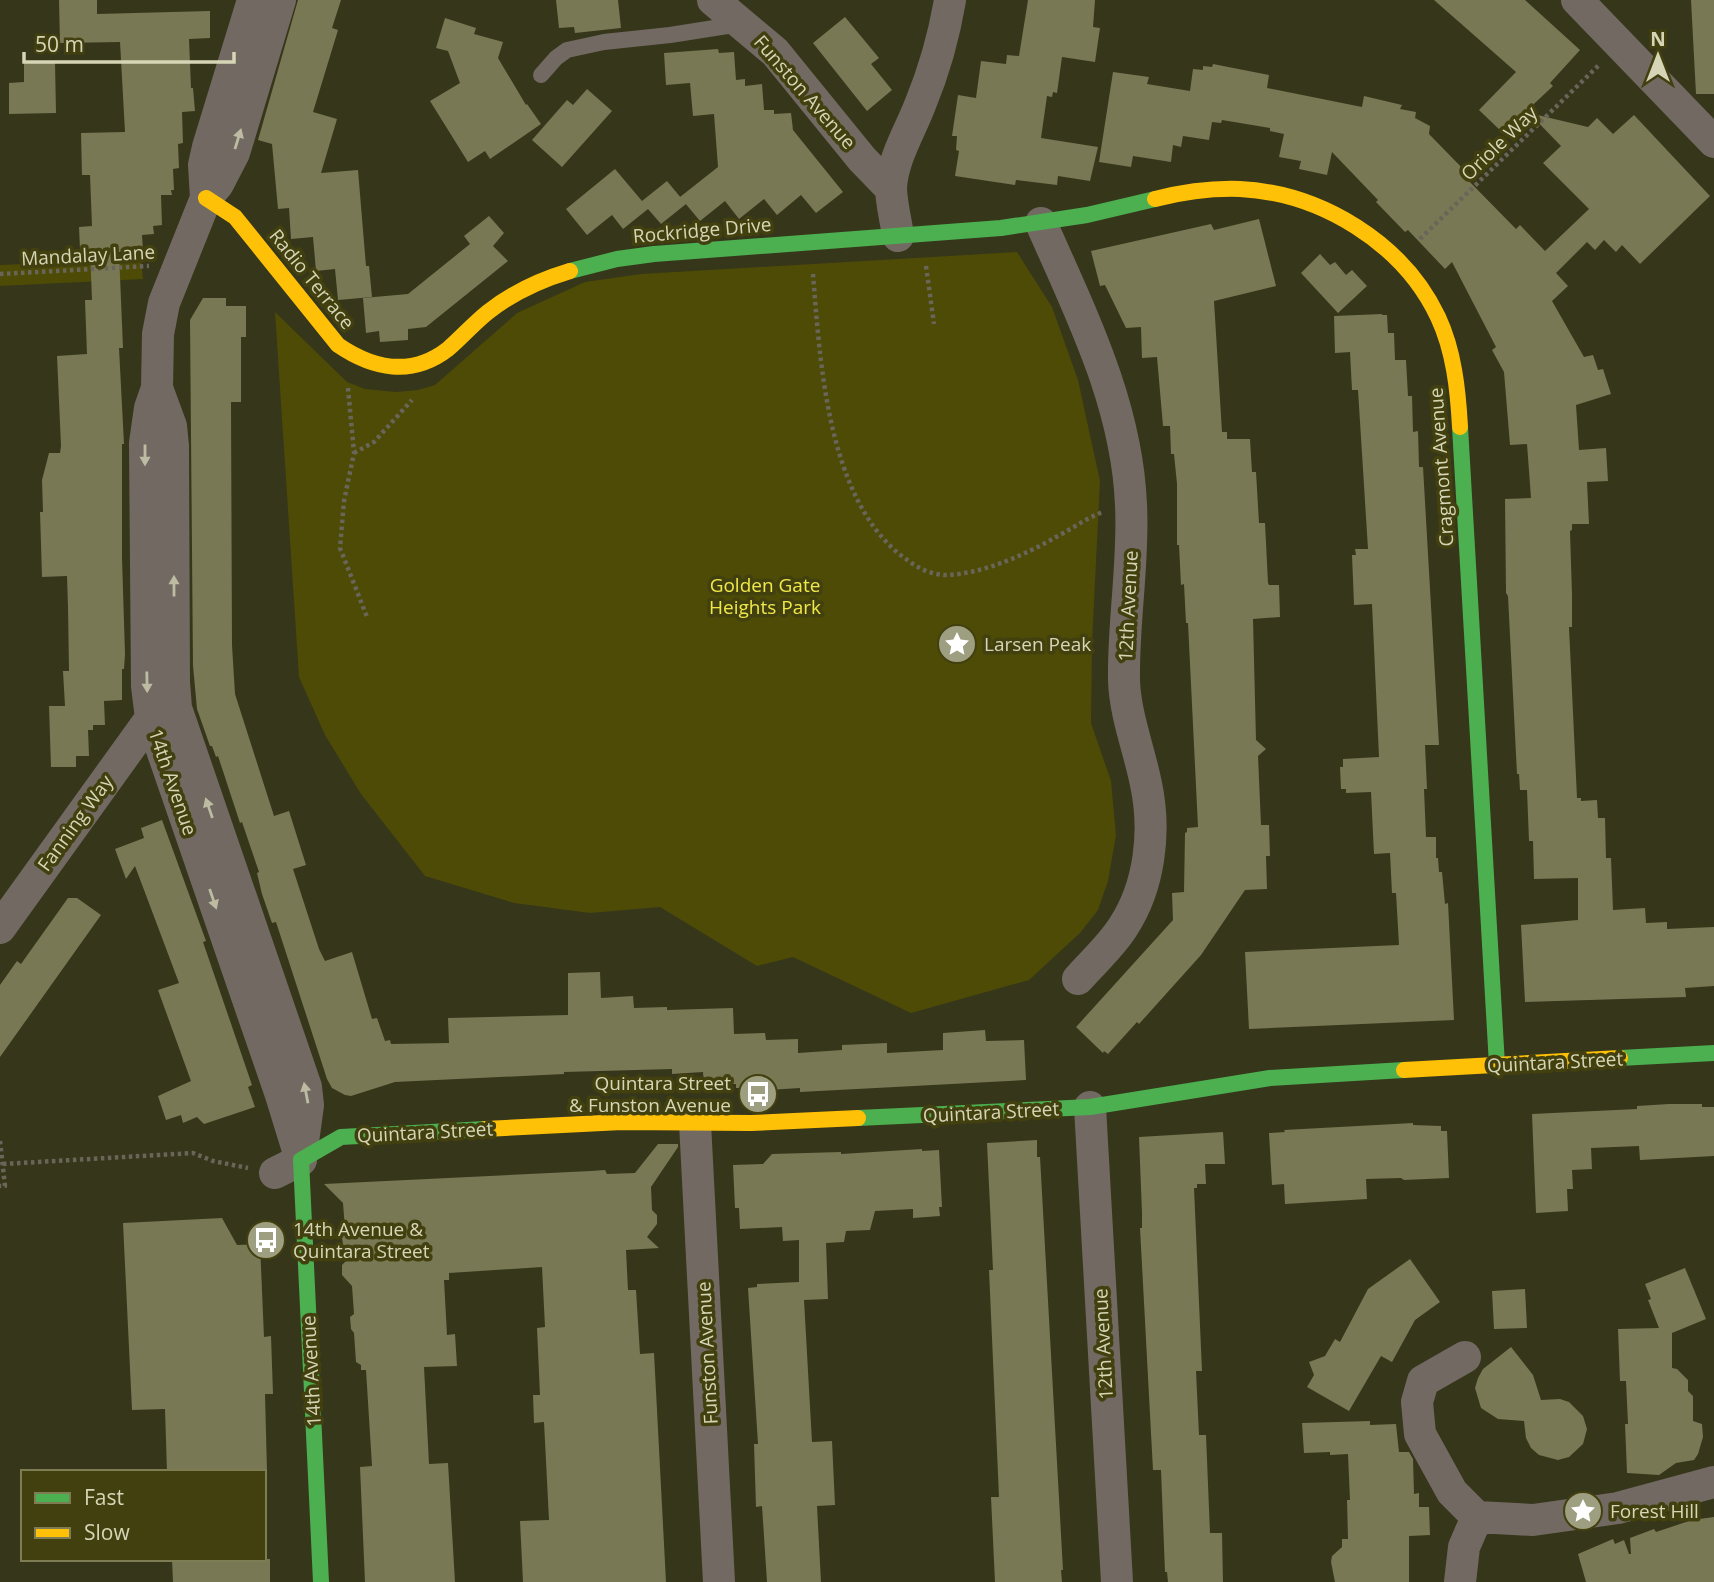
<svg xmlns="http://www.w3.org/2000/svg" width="1714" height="1582" font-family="'Open Sans',sans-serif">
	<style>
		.green { fill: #4d4b06 }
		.building { fill: #797854 }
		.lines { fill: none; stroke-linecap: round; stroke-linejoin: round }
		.path { stroke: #6a6559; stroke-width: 4.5; stroke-dasharray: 3.5 3.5; stroke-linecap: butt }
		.lane { stroke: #726a62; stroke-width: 16 }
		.street { stroke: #726a62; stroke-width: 32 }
		.fast { stroke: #4caf50; stroke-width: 16 }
		.slow { stroke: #ffc107; stroke-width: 16 }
		.oneway { fill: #bdbba2 }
		.labels { text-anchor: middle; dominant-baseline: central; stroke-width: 7; stroke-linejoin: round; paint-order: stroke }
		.street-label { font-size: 19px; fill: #d6d6b7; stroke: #42400f }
		.park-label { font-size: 19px; fill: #f0e848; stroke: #42400f }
		.poi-label { font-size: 19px; fill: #d6d6b7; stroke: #42400f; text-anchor: start }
	</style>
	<rect width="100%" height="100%" fill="#36361b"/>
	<path class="green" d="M1017 252 1052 307 1078 380 1100 481 1092 642 1091 723 1111 781 1116 835 1108 881 1098 910 1080 933 1029 980 911 1013 793 957 757 966 660 907 590 913 514 903 425 876 361 794 325 735 299 677 275 312 347 382 365 389 396 392 418 390 435 385 517 313 585 282 641 274Z
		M141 259 143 279 0 286V265Z"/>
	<path class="building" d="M59 0H97V14L210 11V38L189 39 191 88H193L195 111 182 112 183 143 178 144 179 168 173 169 174 190H171L172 195H161L162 225 153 226 154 234 142 235 143 251 119 252 123 348H119L124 444H122V558L125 654 124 669H122V700L104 701 105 725H93V730H88L89 756H76V767H51L49 706H65L63 671H69L68 607 67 576 42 577 40 512H43L42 480 49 453H60L61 446 57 356 87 354 85 300H92L90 249H80L79 227 92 226 90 175H82L81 133 125 132 120 42 60 43Z
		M298 0H341L332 28 338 30 313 112 337 119 321 173 358 170 366 266H369L372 297 338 300 335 269 316 271 313 237 291 239 289 208 278 209 272 144 258 140Z
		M556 0H618L621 28 575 33 574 27 559 28Z
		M1028 0H1095L1093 27 1100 28 1095 62 1062 57 1057 93 1053 92 1052 97 1047 96 1041 138 1098 147 1090 181 1058 176 1057 185 1016 180 1015 185 955 176 959 151 956 150 957 136H952L958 95 976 98 981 61 1006 64 1007 55 1019 56Z
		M1434 0H1525L1580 50 1550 83 1553 86 1503 133 1479 110 1516 72Z
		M1691 0H1714V94H1696Z
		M845 17 879 58 871 64 892 90 867 111 813 43Z
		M445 18 476 28 474 34 503 42 498 58 526 105 527 104 541 124 490 159 485 151 468 162 430 101 460 83 448 51 436 48Z
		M718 49 719 53 734 52 736 80 745 79V86L762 84 764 110H774V114L791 113 793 130 843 192 816 213 801 195 777 215 764 199 739 219 725 201 700 221 680 197 718 167 714 114 693 116 690 83 666 85 664 53Z
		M55 62 56 113 9 114V83L24 82V63Z
		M1213 64 1269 75 1267 88 1362 107 1364 96 1402 105 1400 109 1416 112 1415 118 1430 126 1429 134 1467 173 1464 176 1516 229 1520 225 1545 251 1589 209 1543 163 1561 146 1529 113 1588 127 1597 118 1613 134 1634 115 1710 196 1640 264 1622 245 1616 252 1604 240 1595 250 1587 242 1556 273 1568 286 1552 301 1584 357 1593 355 1598 370 1603 369 1611 394 1576 405 1579 450 1606 448 1608 481 1587 482 1589 524H1572V530L1570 531 1572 594V627H1569L1577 798H1581V801L1597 800 1598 818H1605L1606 858H1611L1613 910 1645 908 1646 923 1667 922V929L1714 927V986L1685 988 1686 997 1525 1002 1521 925 1578 920V878L1534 879 1533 841H1529L1527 790H1520L1519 774H1517L1508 596 1506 593 1505 499 1531 498 1527 444 1510 445 1504 372 1492 350 1496 347 1452 262 1445 269 1408 230 1405 232 1376 202 1378 200 1332 152 1327 175 1299 169 1301 161 1279 157 1284 134 1270 131V128L1222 120 1221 123 1212 122 1209 140 1183 136 1181 147 1173 145 1171 162 1133 156 1131 167 1099 162 1113 72 1149 77 1147 84 1190 91 1193 69 1203 70V66L1212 67Z
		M587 89 612 111 562 167 532 140 567 100 573 105Z
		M615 169 642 201 667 181 686 204 661 224 648 209 623 229 612 215 587 235 566 209Z
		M489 216 504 233 493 246 508 261 426 327 408 329V340L380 342 379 331 366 333 363 298 408 294 470 244 464 236Z
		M1259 219 1276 286 1214 301 1222 432H1227V439H1250L1252 472H1256L1259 523H1265L1268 583 1269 585H1279L1280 617 1253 619 1256 740 1266 749 1258 756 1261 825H1269L1270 856H1266L1267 889 1245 890 1201 955 1139 1024 1137 1022 1108 1054 1104 1051 1103 1053 1076 1027 1173 920 1172 893 1184 892 1185 833 1187 832V828L1198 827 1188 623H1186L1184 584 1181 585 1179 545H1177V484L1174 454H1171L1170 426H1163L1157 357 1142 358 1141 327 1126 328 1105 285 1100 286 1091 251 1211 224 1214 230Z
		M1320 254 1330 265 1335 262 1346 275 1352 270 1367 286 1338 313 1301 273Z
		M203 298H226V306H246V337H241V402H231L232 645 235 694 274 816 289 811 306 865 293 869 319 949 325 961 352 952 372 1019 377 1018 385 1041 390 1040 391 1044 449 1043 448 1018 568 1015V973L600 972 601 998 633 996 634 1008 667 1007V1010L733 1008 734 1034 765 1033 766 1040 798 1039V1053L842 1050V1045L887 1043V1053L943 1050V1033L985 1030 986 1041 1024 1040 1026 1080 800 1092V1088L768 1090V1088H736V1084L704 1085 703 1072 672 1074V1069L564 1072V1074L395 1082 351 1096 345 1095 332 1088 327 1079 276 922 272 923 262 894 257 873 259 872 242 822 240 823 218 756 216 757 212 746H210L197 709 193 666 190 320Z
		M1382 314V315H1387L1388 333H1394L1395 360H1406L1408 396H1412L1413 432 1418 431 1419 467H1423L1439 745H1425L1427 789H1424L1426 837H1436V858H1438L1439 872H1442L1445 904 1448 903 1454 1020 1249 1029 1245 952 1399 945 1396 893H1392L1390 853 1374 854 1371 792 1346 793V789H1341L1340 767H1343V759L1379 757 1372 604 1354 605 1352 555H1356L1355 549H1368L1358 390H1352L1350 352 1335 353 1334 316Z
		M162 820 206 941 203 942 252 1085 248 1087 255 1107 204 1124 197 1117 183 1123 181 1115 166 1120 158 1096 191 1081 158 990 179 983 135 866 126 879 115 849 144 838 141 828Z
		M68 898H77L101 915 0 1057V985L17 961 21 964Z
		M1669 1104H1702V1107H1714V1156L1640 1160 1639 1146 1591 1148 1592 1169 1572 1170 1573 1189H1567L1568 1211 1536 1213 1532 1114 1637 1109V1106Z
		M1413 1123V1125L1441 1126V1131H1447L1449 1178 1404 1180 1401 1178 1366 1179 1367 1199 1285 1204 1284 1184 1272 1185 1269 1133 1285 1132 1284 1130Z
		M1223 1132 1225 1164H1205L1206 1184H1197V1188H1194L1202 1371H1196L1199 1435H1206L1210 1533H1222L1223 1582H1168L1167 1572H1165L1161 1470H1153L1140 1228H1142V1213L1139 1137Z
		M1037 1140V1157H1040L1063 1570H1061L1062 1582H995L991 1497H999L989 1270H993L987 1143Z
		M658 1144H678V1147L651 1187 652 1210 657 1215V1224L647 1237 659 1248 626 1250 628 1290H636L640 1354 654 1353 666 1582H523L520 1521 549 1520 544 1422 534 1423 533 1395H540L537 1328 545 1327 542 1267 449 1273V1280H444L447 1335 455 1334 457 1366 424 1367 429 1464 448 1463 455 1582H365L360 1467 372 1466 366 1370H361V1365L356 1362 354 1333 351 1329 350 1317 354 1314 352 1286 342 1275V1265L346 1261 341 1233 345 1229 343 1203 324 1184 591 1171 605 1170 607 1174 635 1173Z
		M922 1149V1151L939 1150 942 1207H939L940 1216 913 1218V1209L875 1211 870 1230 846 1231 844 1242 826 1243 828 1299 804 1300 812 1442 832 1441 835 1505 817 1506 821 1582H767L762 1506 756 1507 754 1444H758L748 1288 757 1287V1284L799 1282V1240L783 1241 782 1227 740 1229 739 1208H735L733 1165 763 1164 772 1154 841 1152V1154Z
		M222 1218 237 1245 260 1244 264 1337 271 1336 273 1394H265L267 1472H167L165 1409 132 1410 123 1223Z
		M1410 1259 1440 1302 1415 1320 1392 1362 1381 1356 1349 1411 1307 1387 1314 1375 1309 1362 1325 1356 1335 1339 1340 1342 1368 1289Z
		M1685 1268 1706 1319 1672 1333V1368L1677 1369 1688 1380V1391L1693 1396V1421L1702 1424 1703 1437 1698 1454 1694 1460 1676 1463 1659 1475 1627 1473 1625 1424H1628L1626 1381H1620L1618 1329 1659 1328 1648 1300 1651 1299 1645 1284Z
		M1525 1289 1527 1328 1494 1329 1492 1291Z
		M1511 1347 1533 1375 1541 1400 1560 1399 1569 1402 1583 1416 1587 1429 1583 1444 1569 1457 1558 1460 1539 1455 1531 1448 1526 1438 1524 1421 1498 1419 1481 1408 1475 1388 1478 1378 1483 1369Z
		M1370 1421V1425L1396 1424 1399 1452H1409L1413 1459 1414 1494 1419 1493V1507H1429L1430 1535 1409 1536V1582H1335L1331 1562 1332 1556 1342 1547V1539H1348L1347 1500H1350L1348 1454 1330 1455V1452L1304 1453 1302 1423Z
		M1714 1517V1582H1586L1578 1554 1613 1539 1615 1544 1624 1540 1629 1554H1631L1630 1538 1654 1529 1656 1532 1692 1520Z
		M172 1559H270V1582H173Z"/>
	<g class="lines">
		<path class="path" d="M1420 239 1599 65
			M926 266 934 324
			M0 274 149 266
			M813 274C820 361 827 493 898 553 912 564 927 575 946 575 982 574 1025 555 1056 537 1072 529 1086 518 1103 512
			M348 388 354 453 344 501 340 548 367 617
			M354 453 374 442 412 400
			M0 1141 5 1186H0
			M3 1164 193 1153 213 1161 248 1168"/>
		<path class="lane" d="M541 75 556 58 567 50 604 42 670 35 740 24"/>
		<path class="street" d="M280 0 234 153 218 184 206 198 164 303 158 334 157 388 150 408 145 443 147 686 151 718 281 1095 301 1160
			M713 0 775 52 862 159 891 189
			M1577 0 1714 142
			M206 198 204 165 208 147 253 0
			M1041 223C1081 314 1127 404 1131 505 1134 563 1123 621 1124 680 1125 715 1139 749 1146 784 1156 831 1150 886 1123 927 1111 946 1093 962 1078 979
			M898 236C896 220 891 203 891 187 893 158 910 131 920 105 934 71 944 36 950 0
			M157 388 171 426 173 446 174 682 176 708 306 1087 308 1105 302 1149
			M0 928 151 718
			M1090 1107 1117 1582
			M695 1123 719 1582
			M275 1173 301 1160
			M1465 1357 1423 1381 1417 1402 1420 1434 1452 1492 1477 1517 1533 1520 1618 1508 1714 1482
			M1460 1582 1464 1547 1477 1517"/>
		<path class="fast" d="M570 271 617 259 654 254 1001 228 1087 215 1155 199
			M1460 427 1497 1065
			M1620 1058 1714 1053
			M858 1118 1090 1107 1270 1078 1404 1070
			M321 1582 301 1160 341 1137 485 1129"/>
		<path class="slow" d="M206 198 235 217 338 345C373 369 412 377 448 349 462 337 473 324 488 312 512 293 540 280 570 271
			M1155 199C1183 192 1211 188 1240 189 1321 193 1403 243 1438 317 1454 351 1458 390 1460 427
			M1404 1070 1620 1058
			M485 1129 622 1122 751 1123 858 1118"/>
	</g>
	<defs><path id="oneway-solid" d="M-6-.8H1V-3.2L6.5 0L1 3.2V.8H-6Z" transform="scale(1.75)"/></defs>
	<g class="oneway">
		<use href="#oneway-solid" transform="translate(238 139) rotate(-73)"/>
		<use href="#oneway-solid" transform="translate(145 455) rotate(90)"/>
		<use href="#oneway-solid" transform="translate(174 586) rotate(-90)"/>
		<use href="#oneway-solid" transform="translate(147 682) rotate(89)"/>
		<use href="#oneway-solid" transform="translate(209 808) rotate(-109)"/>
		<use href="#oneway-solid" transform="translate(213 899) rotate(71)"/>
		<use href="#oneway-solid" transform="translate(306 1093) rotate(-101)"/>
	</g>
	<defs>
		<symbol id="sight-disc" viewBox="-11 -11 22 22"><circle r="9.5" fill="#9e9e80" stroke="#42400f"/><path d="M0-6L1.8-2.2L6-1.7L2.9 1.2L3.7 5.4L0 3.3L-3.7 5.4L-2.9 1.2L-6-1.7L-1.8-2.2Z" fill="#fff"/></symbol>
		<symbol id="bus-disc" viewBox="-11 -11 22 22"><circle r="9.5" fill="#9e9e80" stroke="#42400f"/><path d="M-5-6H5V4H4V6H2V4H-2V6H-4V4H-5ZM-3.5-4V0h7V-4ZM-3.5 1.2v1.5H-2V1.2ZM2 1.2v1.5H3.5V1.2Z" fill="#fff"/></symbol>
	</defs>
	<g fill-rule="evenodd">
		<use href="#sight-disc" x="935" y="622" width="44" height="44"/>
		<use href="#bus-disc" x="736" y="1072" width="44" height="44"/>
		<use href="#bus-disc" x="244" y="1218" width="44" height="44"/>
		<use href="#sight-disc" x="1561" y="1489" width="44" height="44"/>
	</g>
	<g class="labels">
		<g class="street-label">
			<text transform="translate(805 92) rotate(49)">Funston Avenue</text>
			<text transform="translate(1499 143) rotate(-44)">Oriole Way</text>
			<text transform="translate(702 230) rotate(-5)">Rockridge Drive</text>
			<text transform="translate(88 255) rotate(-3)">Mandalay Lane</text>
			<text transform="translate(312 279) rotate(51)">Radio Terrace</text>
			<text transform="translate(1441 467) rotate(-94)">Cragmont Avenue</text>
			<text transform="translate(1128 606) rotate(-87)">12th Avenue</text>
			<text transform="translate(173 782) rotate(71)">14th Avenue</text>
			<text transform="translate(75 823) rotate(-54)">Fanning Way</text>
			<text transform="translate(1555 1062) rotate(-3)">Quintara Street</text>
			<text transform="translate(991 1112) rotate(-3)">Quintara Street</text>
			<text transform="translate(425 1132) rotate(-3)">Quintara Street</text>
			<text transform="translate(1103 1344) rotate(-93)">12th Avenue</text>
			<text transform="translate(707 1353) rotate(-93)">Funston Avenue</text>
			<text transform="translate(311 1371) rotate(-93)">14th Avenue</text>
		</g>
		<g class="park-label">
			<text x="765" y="585">Golden Gate<tspan x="765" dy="22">Heights Park</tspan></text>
		</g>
		<g class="poi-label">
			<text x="984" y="644">Larsen Peak</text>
			<text x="731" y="1083" text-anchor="end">Quintara Street<tspan x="731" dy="22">&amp; Funston Avenue</tspan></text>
			<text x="293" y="1229">14th Avenue &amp;<tspan x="293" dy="22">Quintara Street</tspan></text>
			<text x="1610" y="1511">Forest Hill</text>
		</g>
	</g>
	<rect x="21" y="1470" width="245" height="91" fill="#42400f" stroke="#7d7c52" stroke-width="2"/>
	<rect x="35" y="1493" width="35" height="10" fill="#4caf50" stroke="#7d7c52" stroke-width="2"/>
	<text x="84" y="1505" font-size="21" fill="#d6d6b7">Fast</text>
	<rect x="35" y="1528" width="35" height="10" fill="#ffc107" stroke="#7d7c52" stroke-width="2"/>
	<text x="84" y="1540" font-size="21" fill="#d6d6b7">Slow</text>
	<g transform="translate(1658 56)" stroke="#42400f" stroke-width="5" paint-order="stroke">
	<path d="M0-5L12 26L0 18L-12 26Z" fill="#d6d6b7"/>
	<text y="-10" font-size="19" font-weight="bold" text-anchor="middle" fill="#d6d6b7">N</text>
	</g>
	<path d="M24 52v10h210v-10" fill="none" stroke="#d6d6b7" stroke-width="3.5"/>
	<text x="35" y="52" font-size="21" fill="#d6d6b7" stroke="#42400f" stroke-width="5" paint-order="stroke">50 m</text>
</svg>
